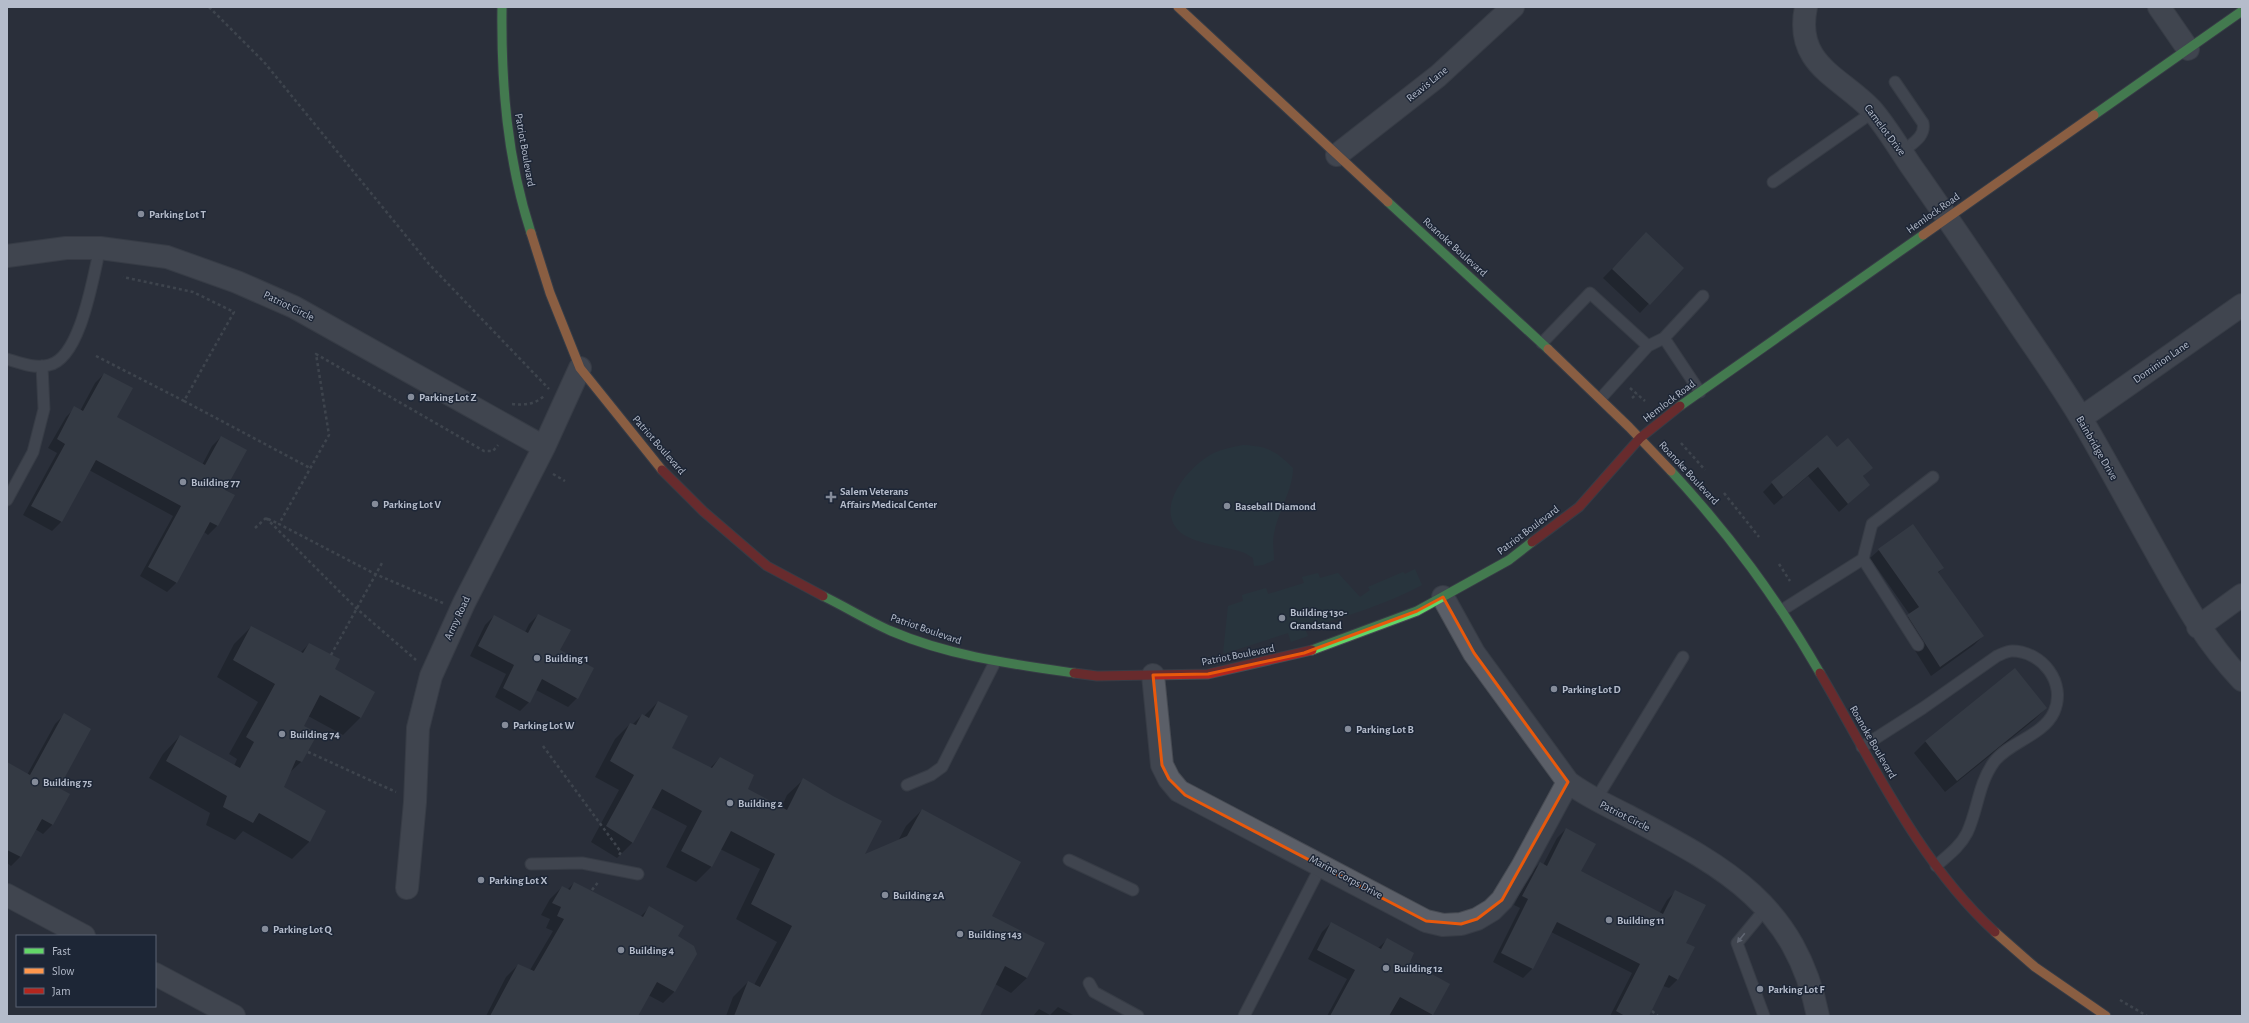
<svg xmlns="http://www.w3.org/2000/svg" width="2249" height="1023" font-family="'Alegreya Sans',sans-serif">
	<style>
		.pitch { fill: #273b41 }
		.shadow { fill: #0007 }
		.building { fill: #424750 }
		.lines { fill: none; stroke-linecap: round; stroke-linejoin: round }
		.lane-casing { stroke: #474b53; stroke-width: 13 }
		.street-casing { stroke: #474b53; stroke-width: 24 }
		.fast-casing { stroke: #474b53; stroke-width: 11 }
		.slow-casing { stroke: #474b53; stroke-width: 11 }
		.jam-casing { stroke: #474b53; stroke-width: 11 }
		.path { stroke: #585e65; stroke-width: 2.5; stroke-dasharray: 3 3; stroke-linecap: butt }
		.lane { stroke: #5b5f68; stroke-width: 11 }
		.street { stroke: #5b5f68; stroke-width: 22 }
		.fast { stroke: #63d668; stroke-width: 9 }
		.slow { stroke: #ff974d; stroke-width: 9 }
		.jam { stroke: #b3261e; stroke-width: 9 }
		.oneway { fill: #a3a9b7 }
		.marked { fill: none; stroke: #e8590c; stroke-width: 3; stroke-linejoin: round }
		.poi-dot { fill: #848b99; stroke: #1d2636; stroke-width: 1.5 }
		.labels { text-anchor: middle; dominant-baseline: central; stroke-width: 3; stroke-linejoin: round; paint-order: stroke }
		.street-label { font-size: 11px; fill: #b5bccb; stroke: #1d2636 }
		.poi-label { font-size: 11px; font-weight: bold; fill: #b5bccb; stroke: #1d2636; text-anchor: start }
	</style>
	<rect width="100%" height="100%" fill="#2a303b"/>
	<path class="pitch" d="M1243 445C1267 446 1276 451 1293 468 1293 490 1278 511 1274 533 1272 542 1274 551 1274 560L1263 565 1254 566 1253 558 1245 553C1227 546 1191 544 1178 530 1155 505 1191 464 1214 453 1223 449 1233 447 1243 445Z
		M1415 569 1422 585C1385 605 1345 616 1305 629L1308 636 1291 642 1288 633 1223 654 1228 606 1243 601 1242 595 1266 588 1268 594 1304 583 1302 577 1318 573 1320 578 1338 573 1360 597 1370 590 1368 587 1403 572 1405 574Z"/>
	<path class="shadow" d="M1637 243 1682 268 1640 313 1603 278Z
		M104 374 116 417 202 465 212 446 221 437 224 491 217 526 208 535 204 532 176 583 167 592 140 576 173 516 89 470 61 522 52 531 23 515 57 453 48 448 66 417 75 408 80 411 95 383Z
		M1837 448 1871 468 1862 477 1869 485 1839 512 1808 476 1774 505 1763 492 1772 483Z
		M1879 550 1943 568 1938 573 1983 636 1974 645 1931 676 1899 625 1910 615 1870 558Z
		M538 615 559 651 577 698 568 707 536 690 529 702 520 711 495 697 506 674 470 656 485 625 494 616 525 632 529 624Z
		M251 627 300 653 309 644 334 670 374 692 360 718 343 735 308 716 303 726 301 762 288 774 282 787 325 811 309 842 292 859 243 831 235 840 206 825 210 813 149 778 163 754 180 736 234 766 237 759 229 754 258 702 217 677 234 644Z
		M658 702 670 749 710 768 720 758 747 790 781 808 787 795 803 780 863 856 898 841 906 826 922 810 1027 978 1011 993 995 984 979 1016H726L733 997 748 982 754 985 777 942 736 919 760 869 720 849 711 867 696 882 666 867 687 826 651 807 632 843 617 858 591 842 619 790 595 777 615 739 630 724 632 725 642 715 644 716Z
		M2046 708 2034 720 1945 792 1914 753 1926 741Z
		M64 715 58 789 68 794 52 825 43 834 35 829 20 857 11 866 7 863V804L27 775 55 724Z
		M1566 829 1580 872 1659 914 1667 900 1676 891 1685 944 1678 979 1669 988 1663 986 1648 1016H1610L1632 973 1551 932 1532 969 1523 978 1493 962 1520 908 1514 905 1531 872 1540 863 1543 865 1557 838Z
		M574 883 640 917 650 907 676 937 675 991 663 1003 648 995 636 1016H486L506 977 518 965 530 970 553 931 546 928 550 919 541 915 550 899 562 887 567 890Z
		M1331 923 1378 948 1387 940 1408 962 1449 984 1432 1015 1327 1016 1347 979 1308 959 1322 932Z
		M1058 1007 1075 1016H1033L1039 1009 1050 1015Z"/>
	<path class="building" d="M1646 232 1684 268 1650 305 1612 269Z
		M104 373 133 388 117 417 205 465 221 436 247 450 225 490 235 495 218 526 210 522 177 583 148 567 181 506 96 460 62 522 31 506 65 444 57 439 74 406 83 411Z
		M1827 435 1837 447 1848 438 1873 468 1863 476 1870 485 1848 504 1818 467 1783 497 1771 482Z
		M1913 524 1944 568 1938 572 1984 636 1940 667 1907 615 1919 607 1878 549Z
		M538 614 571 630 560 650 594 668 578 699 542 679 530 703 503 688 514 665 478 646 494 615 528 633Z
		M251 626 303 653 309 643 340 659 335 669 375 692 361 718 320 695 304 726 318 733 302 762 296 760 284 787 326 811 310 842 259 813 253 823 223 807 227 796 166 761 180 735 240 768 254 742 246 737 275 684 233 660Z
		M2015 668 2047 708 1957 781 1925 741Z
		M658 701 688 716 672 748 712 768 720 757 754 775 748 789 787 810 803 778 833 796 882 821 865 854 907 836 922 809 1021 862 992 916 1045 943 1027 978 1005 966 980 1016H734L748 981 760 987 792 926 751 904 775 854 731 831 712 867 681 851 702 811 662 789 633 843 606 826 634 775 610 761 630 723 636 725 642 714 649 718Z
		M64 713 91 729 59 788 70 794 53 825 42 819 21 857 7 850V762L30 775Z
		M1566 828 1596 844 1581 871 1663 914 1675 890 1706 905 1686 943 1695 947 1678 980 1669 975 1649 1016H1625L1616 1011 1640 964 1557 922 1533 969 1501 953 1528 899 1522 896 1540 862 1547 866Z
		M574 882 643 917 649 906 684 926 678 936 694 946 697 954 675 992 657 982 638 1016H490L518 964 534 971 564 919 557 916 561 907 552 903 562 886 570 890Z
		M1331 922 1381 949 1387 938 1414 953 1410 962 1450 984 1433 1015 1400 997 1389 1016H1330L1355 970 1317 950Z"/>
	<g class="lines">
		<defs>
			<path id="lane" d="M1895 82 1923 123C1926 137 1911 144 1902 152
				M1773 182 1873 112
				M1664 338 1703 296
				M1542 343 1590 293 1648 346
				M7 359C20 363 35 369 49 365 81 358 93 276 100 248
				M1601 398 1648 346 1664 338 1700 392
				M7 500 33 452 44 409 42 366
				M1863 559 1872 524 1933 477
				M1782 610 1863 559 1918 645
				M1862 747 1923 708 1997 656C2002 654 2007 651 2012 651 2042 651 2067 683 2054 712 2043 736 2009 742 1994 762 1978 784 1978 810 1967 833 1960 847 1947 856 1936 866
				M907 785 931 775 942 767 995 662
				M1595 801 1683 657
				M1069 860 1133 890
				M531 864 582 863 638 874
				M1089 983 1094 992 1138 1016
				M1244 1016 1322 864
				M1764 1016 1737 943 1766 908"/>
			<path id="street" d="M1806 7C1794 64 1839 76 1871 109 1886 126 1898 147 1911 166 1947 217 1982 269 2017 321 2039 354 2062 386 2082 420 2109 466 2134 513 2160 559 2185 604 2206 642 2242 680
				M2159 7 2188 49
				M1337 155 1438 76 1513 7
				M7 256 66 248H100L167 257 237 282 294 307 544 447
				M2081 418 2242 305
				M1443 597 1474 653 1568 782C1588 797 1607 805 1628 816 1722 866 1795 902 1818 1016
				M2198 627 2242 595
				M1153 675 1162 765 1169 779 1179 791 1426 921 1443 925 1461 924 1477 919 1492 910 1502 900 1522 867 1568 782
				M407 888 415 802 418 728 431 676 464 603 544 447 580 368
				M7 895 84 936
				M155 974 234 1016"/>
			<path id="fast" d="M502 7C501 84 507 159 531 233
				M2094 115 2242 11
				M1388 202 1548 349
				M1680 406 1923 235
				M1671 471C1730 535 1776 597 1820 673
				M823 596C846 607 868 621 891 631 949 656 1012 664 1074 673
				M1312 650 1417 611 1509 560 1532 542"/>
			<path id="slow" d="M1178 7 1388 202
				M531 233 550 293 580 368 662 470
				M1923 235 2094 115
				M1548 349 1629 427 1671 471
				M1995 932 2035 967 2106 1016"/>
			<path id="jam" d="M662 470 703 511 767 566 823 596
				M1532 542 1579 507 1640 438 1680 406
				M1074 673 1097 676 1208 674 1312 650
				M1820 673C1873 763 1917 860 1995 932"/>
		</defs>
		<use href="#lane" class="lane-casing"/>
		<use href="#street" class="street-casing"/>
		<use href="#fast" class="fast-casing"/>
		<use href="#slow" class="slow-casing"/>
		<use href="#jam" class="jam-casing"/>
		<path class="path" d="M209 7 264 62 429 264 549 389
			M96 356 184 401 234 312 193 292 123 277
			M1630 388 1645 401
			M1632 398 1637 394
			M184 401 310 468
			M512 404C524 405 534 405 544 396
			M1681 443 1705 470
			M553 474 565 481
			M1724 493 1759 537
			M266 518 356 608 416 660
			M268 519 279 524
			M255 528 266 518
			M1779 564 1790 581
			M443 603 375 574 279 524 329 435 316 354 484 451H493L498 445
			M331 655 382 563
			M543 746 621 852 619 855
			M308 752 396 792
			M592 890 599 881
			M2120 1000 2147 1016
			M1652 1011 1658 1016"/>
		<use href="#lane" class="lane"/>
		<use href="#street" class="street"/>
		<use href="#fast" class="fast"/>
		<use href="#slow" class="slow"/>
		<use href="#jam" class="jam"/>
	</g>
	<defs><path id="oneway-solid" d="M-6-.8H1V-3.2L6.5 0L1 3.2V.8H-6Z"/></defs>
	<use class="oneway" href="#oneway-solid" transform="translate(1741 938) rotate(129)"/>
	<path d="M0 0H2249V1023H0ZM1443 597 1474 653 1568 782 1502 900 1477 919 1461 924 1426 921 1185 795 1169 779 1162 765 1153 675 1208 674 1304 653 1417 611Z" fill="#2a303b" fill-opacity=".55" fill-rule="evenodd"/>
	<path class="marked" d="M1443 597 1474 653 1568 782 1502 900 1477 919 1461 924 1426 921 1185 795 1169 779 1162 765 1153 675 1208 674 1304 653 1417 611Z"/>
	<g class="poi-dot">
		<circle cx="141" cy="214" r="4"/>
		<circle cx="411" cy="397" r="4"/>
		<circle cx="183" cy="482" r="4"/>
		<path d="M829 491h4v4h4v4h-4v4h-4v-4h-4v-4h4z"/>
		<circle cx="375" cy="504" r="4"/>
		<circle cx="1227" cy="506" r="4"/>
		<circle cx="1282" cy="618" r="4"/>
		<circle cx="537" cy="658" r="4"/>
		<circle cx="1554" cy="689" r="4"/>
		<circle cx="505" cy="725" r="4"/>
		<circle cx="1348" cy="729" r="4"/>
		<circle cx="282" cy="734" r="4"/>
		<circle cx="35" cy="782" r="4"/>
		<circle cx="730" cy="803" r="4"/>
		<circle cx="481" cy="880" r="4"/>
		<circle cx="885" cy="895" r="4"/>
		<circle cx="1609" cy="920" r="4"/>
		<circle cx="265" cy="929" r="4"/>
		<circle cx="960" cy="934" r="4"/>
		<circle cx="621" cy="950" r="4"/>
		<circle cx="1386" cy="968" r="4"/>
		<circle cx="1760" cy="989" r="4"/>
	</g>
	<g class="labels">
		<g class="street-label">
			<text transform="translate(1427 84) rotate(-39)">Reavis Lane</text>
			<text transform="translate(1885 130) rotate(53)">Camelot Drive</text>
			<text transform="translate(525 150) rotate(80)">Patriot Boulevard</text>
			<text transform="translate(1933 213) rotate(-35)">Hemlock Road</text>
			<text transform="translate(1455 247) rotate(42)">Roanoke Boulevard</text>
			<text transform="translate(289 306) rotate(26)">Patriot Circle</text>
			<text transform="translate(2161 362) rotate(-35)">Dominion Lane</text>
			<text transform="translate(1669 401) rotate(-37)">Hemlock Road</text>
			<text transform="translate(659 445) rotate(49)">Patriot Boulevard</text>
			<text transform="translate(2097 448) rotate(60)">Bainbridge Drive</text>
			<text transform="translate(1689 473) rotate(47)">Roanoke Boulevard</text>
			<text transform="translate(1528 530) rotate(-37)">Patriot Boulevard</text>
			<text transform="translate(457 618) rotate(-65)">Army Road</text>
			<text transform="translate(926 629) rotate(19)">Patriot Boulevard</text>
			<text transform="translate(1238 655) rotate(-11)">Patriot Boulevard</text>
			<text transform="translate(1873 742) rotate(60)">Roanoke Boulevard</text>
			<text transform="translate(1625 816) rotate(27)">Patriot Circle</text>
			<text transform="translate(1346 877) rotate(28)">Marine Corps Drive</text>
		</g>
		<g class="poi-label">
			<text x="149" y="214">Parking Lot T</text>
			<text x="419" y="397">Parking Lot Z</text>
			<text x="191" y="482">Building 77</text>
			<text x="840" y="491">Salem Veterans<tspan x="840" dy="13">Affairs Medical Center</tspan></text>
			<text x="383" y="504">Parking Lot V</text>
			<text x="1235" y="506">Baseball Diamond</text>
			<text x="1290" y="612">Building 130-<tspan x="1290" dy="13">Grandstand</tspan></text>
			<text x="545" y="658">Building 1</text>
			<text x="1562" y="689">Parking Lot D</text>
			<text x="513" y="725">Parking Lot W</text>
			<text x="1356" y="729">Parking Lot B</text>
			<text x="290" y="734">Building 74</text>
			<text x="43" y="782">Building 75</text>
			<text x="738" y="803">Building 2</text>
			<text x="489" y="880">Parking Lot X</text>
			<text x="893" y="895">Building 2A</text>
			<text x="1617" y="920">Building 11</text>
			<text x="273" y="929">Parking Lot Q</text>
			<text x="968" y="934">Building 143</text>
			<text x="629" y="950">Building 4</text>
			<text x="1394" y="968">Building 12</text>
			<text x="1768" y="989">Parking Lot F</text>
		</g>
	</g>
	<rect width="2249" height="1023" fill="none" stroke="#b5bccb" stroke-width="16"/>
	<rect x="16" y="935" width="140" height="72" fill="#1d2636" stroke="#5a6272"/>
	<rect x="24" y="948" width="20" height="6" fill="#63d668" stroke="#5a6272"/>
	<text x="52" y="955" font-size="12" fill="#b5bccb">Fast</text>
	<rect x="24" y="968" width="20" height="6" fill="#ff974d" stroke="#5a6272"/>
	<text x="52" y="975" font-size="12" fill="#b5bccb">Slow</text>
	<rect x="24" y="988" width="20" height="6" fill="#b3261e" stroke="#5a6272"/>
	<text x="52" y="995" font-size="12" fill="#b5bccb">Jam</text>
</svg>
